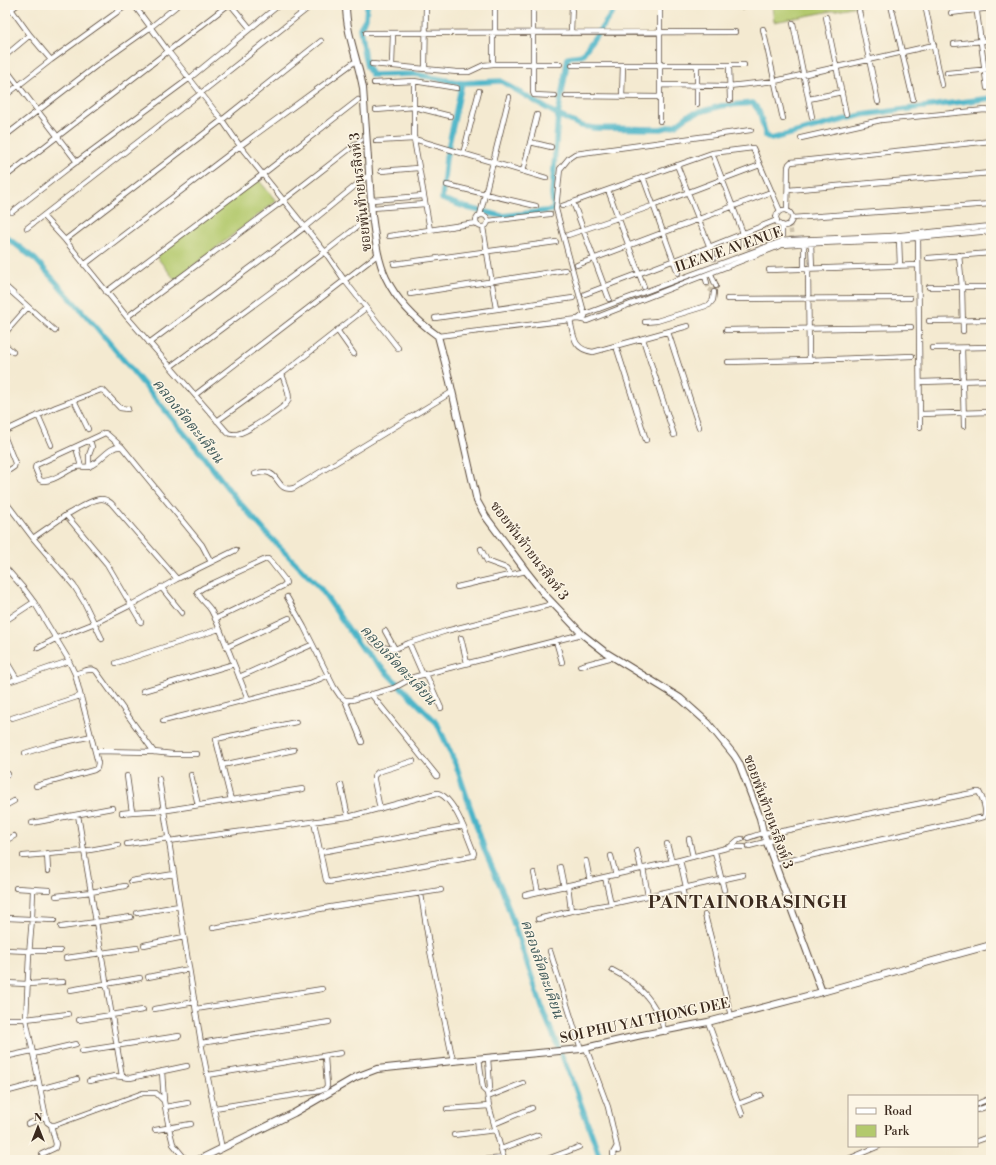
<svg xmlns="http://www.w3.org/2000/svg" width="996" height="1165" font-family="'Libre Bodoni','Noto Serif Thai',serif">
	<style>
		.green { fill: #b3c96d; stroke: #777a46 }
		.lines { fill: none; stroke-linecap: round; stroke-linejoin: round }
		.canal { stroke: #4ab4c8; stroke-width: 5.5 }
		.street-tunnel { stroke: #cfc4ad; stroke-width: 4.5; stroke-dasharray: 4.5 2; stroke-linecap: butt }
		.street-casing { stroke: #574739; stroke-width: 6 }
		.secondary-casing { stroke: #574739; stroke-width: 8 }
		.street { stroke: #fff; stroke-width: 4.5 }
		.secondary { stroke: #fff; stroke-width: 6 }
		.labels { text-anchor: middle; dominant-baseline: central; stroke-width: 3; stroke-linejoin: round; paint-order: stroke }
		.street-label { font-size: 14px; fill: #3b2a1e; stroke: #fcf5e5 }
		.water-label { font-size: 15px; font-style: italic; fill: #405a5a; stroke: #fcf5e5 }
		.district-label { font-size: 18px; font-weight: bold; letter-spacing: 1px; fill: #3b2a1e; stroke: #fcf5e5 }
	</style>
	<rect width="100%" height="100%" fill="#fcf5e5"/>
	<filter id="ink" filterUnits="userSpaceOnUse"><feTurbulence type="fractalNoise" baseFrequency=".025" numOctaves="2"/><feDisplacementMap in="SourceGraphic" scale="8" xChannelSelector="R" yChannelSelector="G"/><feConvolveMatrix kernelMatrix="1 2 1 2 8 2 1 2 1" color-interpolation-filters="sRGB"/></filter>
	<filter id="wash" filterUnits="userSpaceOnUse"><feTurbulence type="fractalNoise" baseFrequency=".012" numOctaves="4" result="noise"/><feDisplacementMap in="SourceGraphic" scale="16" xChannelSelector="R" yChannelSelector="G"/><feGaussianBlur stdDeviation="0.9" result="paint"/><feColorMatrix in="noise" values="0 0 0 0 0 0 0 0 0 0 0 0 0 0 0 0 0 1.4 0 .05"/><feComposite in="paint" operator="in"/></filter>
	<g filter="url(#wash)">
		<rect width="100%" height="100%" fill="#f4ead1"/>
		<path class="green" d="M781 5H863L774 22 772 6Z
			M257 178 276 201 175 280 156 256Z"/>
		<g class="lines">
			<path class="canal" d="M367 5 366 18 360 28 364 55 367 67 372 75 414 74 462 83 501 81 558 115 581 126 594 128 661 129 676 125 689 115 721 106 753 103 759 111 766 136 771 139 862 115 991 98
				M462 83 446 158 442 199 468 208 502 216 554 210 552 194 558 115 568 57 582 55 618 5
				M5 236 36 260 97 328 203 456 233 495 271 538 321 589 360 646 437 723 456 765 485 851 503 892 544 1013 574 1085 601 1160"/>
		</g>
	</g>
	<g filter="url(#ink)">
		<g class="lines">
			<path class="street-tunnel" d="M790 223 792 240
				M707 283 709 289 714 292 716 286"/>
			<defs>
				<path id="street" d="M134 5 168 51 222 120 240 146 325 252 345 281 398 348
					M231 5 250 28
					M495 5V33
					M533 5V92L534 95 555 96
					M660 5V121
					M891 5 913 99
					M925 5 942 85
					M976 5 987 88
					M736 7 754 5
					M11 9 30 35 51 60
					M859 11 878 102
					M951 13 991 8
					M5 14 17 5
					M826 17 846 114
					M793 23 812 117
					M763 29 783 119
					M366 33 735 32
					M571 33 572 5
					M954 44 991 40
					M5 56 30 35
					M372 64 457 72H469L484 65 493 64H560
					M493 64V33
					M392 65 393 33
					M572 65H744
					M729 65 730 100
					M5 68 77 162
					M425 68 426 5
					M947 73 991 69
					M414 81V139L430 230
					M374 83 414 81 457 88
					M660 85 729 86 775 81 934 45
					M5 96 51 60 127 5
					M566 96 660 97
					M622 97 623 65
					M809 99 842 92
					M697 104V65
					M376 110 414 107 450 116
					M5 136 96 66 151 27 178 5
					M801 138 881 120 985 110 991 111
					M376 141 414 139 546 178
					M530 142 551 147
					M712 153 748 246
					M463 154 479 91
					M677 165 714 258
					M381 171 418 168
					M523 171 537 115
					M5 177 228 5
					M643 177 678 273
					M447 185 536 206
					M608 190 644 287
					M788 190 991 173
					M372 200 423 196
					M573 202 609 299
					M562 206 712 153 753 148 760 165 780 211
					M372 208 425 204
					M776 218a8 8 0 1 1 16 0a8 8 0 1 1-16 0Z
					M787 211 788 167 789 164 791 162 991 141
					M12 212 71 166 190 78 279 5
					M476 221a6 6 0 1 1 12 0a6 6 0 1 1-12 0Z
					M480 215 509 97
					M43 216 65 240 127 317 228 433C231 434 233 435 237 434 245 433 285 408 288 401 291 395 284 381 282 374
					M792 218 991 204
					M488 221 550 214
					M782 225V241
					M483 227 496 309
					M27 228 201 93 312 5
					M568 235 652 206 760 165
					M389 236 476 223
					M918 238 920 427
					M899 239 900 266
					M65 240 222 120 321 41
					M804 243V268
					M811 243 812 268
					M959 255 962 287 963 331
					M928 258 991 253
					M394 264 556 242
					M84 265 240 146 353 63
					M577 265 771 192
					M808 268 809 360
					M769 270 918 265
					M711 274 716 286
					M705 276 707 283
					M5 286 55 331
					M929 287H991
					M106 292 263 174 358 100
					M410 294 565 270
					M585 294 709 247 777 220
					M727 299 910 298
					M585 316 556 209 560 169 569 158 575 154 751 130
					M127 317 284 200 361 140
					M435 318 573 298
					M578 319 585 314 782 241 792 240 891 236 991 226
					M570 320C574 337 573 349 593 352L688 326
					M929 321 991 320
					M645 322 657 321 709 305 713 300 714 292
					M337 330 354 354
					M726 330 911 327
					M668 332 699 427
					M5 333 28 307
					M438 336 578 319 587 321 782 245 797 244 893 240 991 231
					M643 339 674 435
					M149 343 305 227 366 177
					M5 345 13 352
					M616 346 646 440
					M932 348 991 347
					M962 348 964 426
					M728 362 809 360 912 356
					M170 367 325 252 367 219
					M920 382 991 380
					M195 395 376 256
					M74 400 88 429
					M920 414 991 412
					M38 415 51 445
					M217 421 282 374 366 308
					M5 431 56 407 101 390 104 391 120 408 128 409
					M5 438 15 463 14 467 5 473
					M76 447 80 463V466
					M122 447 107 434 105 433 36 465 35 468 40 480C48 485 66 471 74 468 80 465 85 468 90 466 101 462 109 445 122 447L202 545 211 562
					M89 467V455L92 447 90 440
					M255 474C258 473 262 472 265 472 280 473 277 493 294 488L452 392
					M5 501 33 538 74 586 84 602 102 639
					M66 515C74 511 93 498 102 499 106 499 108 501 111 503L177 579
					M33 538 66 515 107 564 141 622
					M481 549 487 561 506 568 511 574
					M5 567 25 590 34 602 67 657 75 674 98 763 97 768 94 770 36 786
					M161 587 182 613
					M457 587 526 571
					M287 597 304 627 334 687 340 696 345 700H352L394 688 414 677 582 634
					M215 619 283 586 286 583 285 580 271 562 268 559H266L203 588 197 592C200 599 207 604 211 610 218 623 224 640 230 654L248 699
					M5 621 34 602
					M385 631 395 649
					M367 634 373 642 377 645 381 647 395 649 409 643 423 675
					M461 638 467 663
					M556 641 562 662
					M409 643 446 631 553 604
					M227 647 289 618
					M38 648 57 638 95 623 131 605 177 579 236 550
					M5 659 17 679
					M116 663 219 629
					M580 666 613 657
					M75 674C82 672 90 667 96 671L154 752
					M426 674 441 708
					M239 677 309 646
					M5 683 69 661
					M143 691 234 664
					M371 694 437 776
					M345 700 362 742
					M12 718 80 696
					M163 721 308 684 329 675
					M95 751 154 752 173 754H197
					M25 753 51 745 92 736
					M222 765 294 750
					M5 775 8 774
					M191 775 198 805
					M127 776 132 812
					M159 779 201 1043 222 1149
					M341 785 348 817
					M231 800 217 744 216 739 296 722
					M5 806 14 801
					M380 809 374 780V776L378 772 413 761
					M122 813 132 812 168 810 231 800 303 789
					M78 815 122 1076
					M32 823 112 808
					M748 838C760 833 770 831 783 831L977 792H979C983 798 987 811 984 817L870 842 774 864
					M689 839 693 857
					M5 841 14 836
					M169 841 348 817 437 793C454 796 468 838 474 853L473 856 329 882 327 881 326 880 314 822
					M127 844 169 838
					M667 844 672 862
					M749 846 773 840 783 831
					M730 847 738 840 742 839
					M637 851 641 868
					M321 852 463 826
					M715 852 724 890
					M47 853 48 871
					M23 856 84 851 118 845
					M611 856 616 875
					M680 860 686 887
					M586 861 590 881
					M560 867 564 887
					M643 868 648 896
					M534 873 538 892
					M605 877 611 904
					M131 881 174 874
					M568 885 571 911
					M16 888 49 890
					M682 888 685 901
					M33 889 32 919 29 955 26 1019 47 1122 51 1125H55L143 1093H156L164 1101 169 1128 173 1144 186 1160
					M421 894 430 951 453 1061
					M525 895 680 860 730 847H744
					M56 896 91 892 125 886
					M137 913 179 906
					M705 915 731 1016
					M7 918 54 920
					M538 919 571 911 611 904 743 875
					M61 927 131 917
					M213 928 331 907 441 890
					M144 945 184 937
					M5 950 29 951H60
					M550 951 581 1049
					M66 958 137 948
					M612 970C640 984 656 1002 665 1032
					M148 977 189 969
					M5 983 28 984 63 982
					M70 990 140 978
					M154 1009 195 1002
					M196 1009 322 989
					M5 1019H26L68 1014
					M79 1020 143 1010
					M708 1022 742 1114
					M201 1043 329 1022
					M586 1048 608 1107 618 1151
					M82 1051 179 1036
					M33 1054 76 1044
					M9 1056 32 1051
					M479 1058 483 1089 487 1093 490 1088 488 1058
					M162 1071 164 1101
					M208 1075 341 1053
					M89 1081 115 1076 130 1078 187 1066
					M40 1089 77 1079
					M5 1092 39 1083
					M487 1093 489 1106 504 1160
					M488 1097 523 1083
					M738 1104 761 1095
					M977 1104 991 1098
					M165 1107 188 1103
					M215 1108 320 1091 325 1089 327 1086 325 1057
					M447 1109 489 1106
					M977 1110 991 1105
					M28 1124 45 1117
					M494 1124 532 1108
					M155 1130 191 1124
					M454 1135 496 1130
					M977 1141 991 1136
					M501 1149 538 1135
					M42 1154 55 1148 56 1144 51 1125
					M176 1160 183 1156
					M482 1160 504 1158
					M545 1160 579 1147
					M614 1160 613 1153 617 1146
					M846 1160 879 1146"/>
				<path id="secondary" d="M346 5C346 34 358 60 363 88L372 215C375 236 377 259 386 278 397 301 417 321 438 336L450 382 477 501 486 517 526 571 545 595 582 634 605 652 680 698 708 723 734 755 739 763 760 818 763 832 822 992
					M198 1160 294 1113 356 1077 377 1069 453 1061 581 1049 637 1036 708 1022 822 992 900 970 991 945"/>
			</defs>
			<use href="#street" class="street-casing"/>
			<use href="#secondary" class="secondary-casing"/>
			<use href="#street" class="street"/>
			<use href="#secondary" class="secondary"/>
		</g>
	</g>
	<g class="labels">
		<g class="street-label">
			<text transform="translate(361 192) rotate(-96)">ซอยพันท้ายนรสิงห์ 3</text>
			<text transform="translate(729 250) rotate(-19)">ILEAVE AVENUE</text>
			<text transform="translate(529 551) rotate(53)">ซอยพันท้ายนรสิงห์ 3</text>
			<text transform="translate(768 812) rotate(70)">ซอยพันท้ายนรสิงห์ 3</text>
			<text transform="translate(645 1021) rotate(-12)">SOI PHU YAI THONG DEE</text>
		</g>
		<g class="water-label">
			<text transform="translate(188 421) rotate(51)">คลองลัดตะเคียน</text>
			<text transform="translate(398 665) rotate(47)">คลองลัดตะเคียน</text>
			<text transform="translate(542 969) rotate(71)">คลองลัดตะเคียน</text>
		</g>
		<g class="district-label">
			<text x="748" y="902">PANTAINORASINGH</text>
		</g>
	</g>
	<rect width="996" height="1165" fill="none" stroke="#fcf5e5" stroke-width="20"/>
	<rect x="848" y="1095" width="130" height="52" fill="#fcf5e5" stroke="#afa495"/>
	<rect x="856" y="1108" width="20" height="6" fill="#ffffff" stroke="#afa495"/>
	<text x="884" y="1115" font-size="12" fill="#3b2a1e">Road</text>
	<rect x="856" y="1125" width="20" height="12" fill="#b3c96d" stroke="#afa495"/>
	<text x="884" y="1135" font-size="12" fill="#3b2a1e">Park</text>
	<g transform="translate(38 1127)" stroke="#fcf5e5" stroke-width="3" paint-order="stroke">
	<path d="M0-3L7 15L0 10L-7 15Z" fill="#3b2a1e"/>
	<text y="-6" font-size="11" font-weight="bold" text-anchor="middle" fill="#3b2a1e">N</text>
	</g>
</svg>
